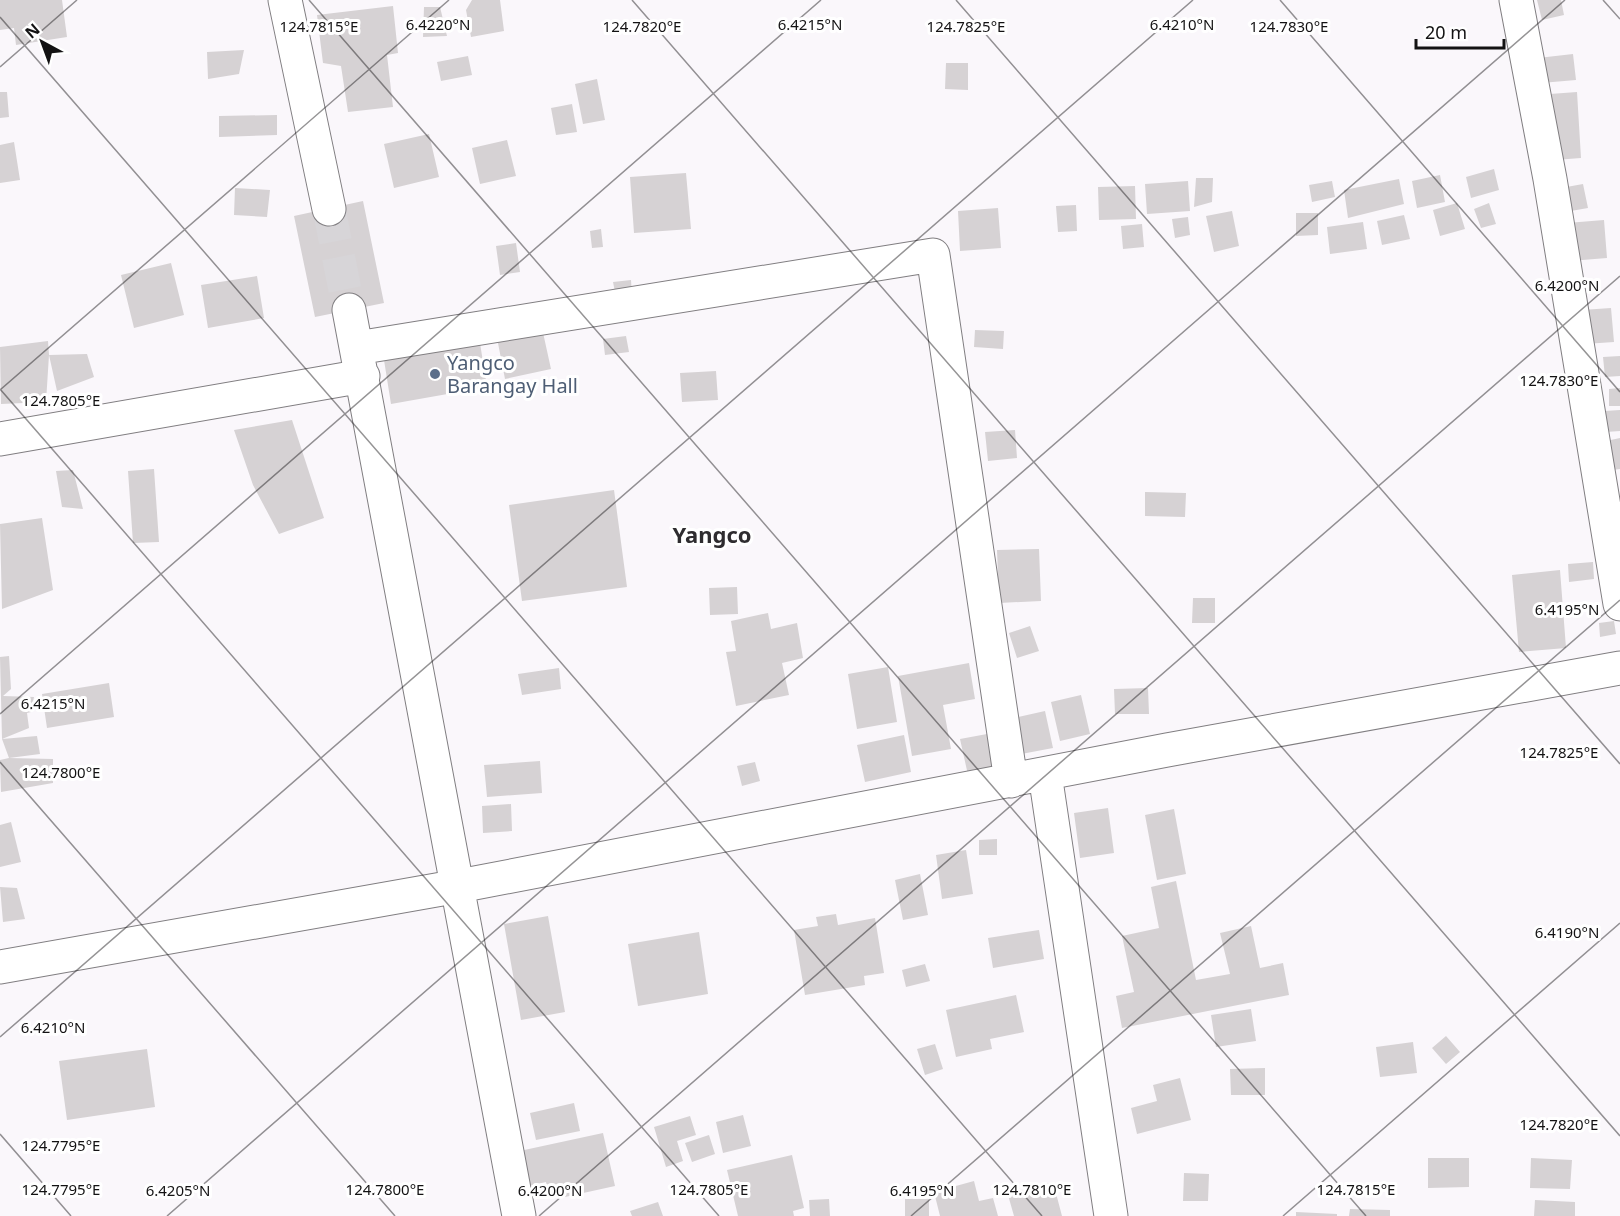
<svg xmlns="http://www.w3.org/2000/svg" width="1620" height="1216" font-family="'Noto Sans',sans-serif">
<rect width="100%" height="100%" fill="#faf7fb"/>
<path fill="#d6d2d4" d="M 0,0 L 62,0 L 67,37 L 16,45 L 14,28 L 0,30 Z
M 472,0 L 500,0 L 504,31 L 471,37 L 466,10 Z
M 1537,0 L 1561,0 L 1564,15 L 1542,20 Z
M 393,6 L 398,53 L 387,55 L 393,107 L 348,112 L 341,66 L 323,63 L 317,15 Z
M 424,7 L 440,7 L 447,36 L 423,37 Z
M 244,50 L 239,74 L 208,79 L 207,52 Z
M 1573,54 L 1576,80 L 1541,83 L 1538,58 Z
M 468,56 L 472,75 L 441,81 L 437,62 Z
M 946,63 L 968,63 L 968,90 L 945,89 Z
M 597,79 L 605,120 L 583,124 L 575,84 Z
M 0,92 L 7,92 L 9,117 L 0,118 Z
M 1577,92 L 1581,158 L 1555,160 L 1550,94 Z
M 572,104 L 577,132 L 556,135 L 551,108 Z
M 277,115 L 277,135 L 219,137 L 219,116 Z
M 429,134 L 439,177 L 394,188 L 384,144 Z
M 507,140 L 516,176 L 480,184 L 472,148 Z
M 14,142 L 20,180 L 0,183 L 0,145 Z
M 1494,169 L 1499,190 L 1471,198 L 1466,177 Z
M 686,173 L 691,229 L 634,233 L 630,177 Z
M 1440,175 L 1445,202 L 1417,208 L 1412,181 Z
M 1196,178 L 1213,178 L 1212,202 L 1194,207 Z
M 1399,179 L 1404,204 L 1348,218 L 1344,190 Z
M 1188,181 L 1190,211 L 1147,214 L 1145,184 Z
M 1332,181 L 1335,197 L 1312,202 L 1309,185 Z
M 1583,184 L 1588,208 L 1565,212 L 1561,188 Z
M 1135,186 L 1136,219 L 1099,220 L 1098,187 Z
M 235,188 L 270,190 L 267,217 L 234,215 Z
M 363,201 L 384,303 L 315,317 L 294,216 Z
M 1457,203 L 1465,229 L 1440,236 L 1433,210 Z
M 1489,203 L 1496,224 L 1481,228 L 1474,209 Z
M 1076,205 L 1077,231 L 1058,232 L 1056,206 Z
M 998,208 L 1001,248 L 960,251 L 958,211 Z
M 1232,211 L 1239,246 L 1214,252 L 1206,216 Z
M 1296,213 L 1318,213 L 1318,235 L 1296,236 Z
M 1404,215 L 1410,239 L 1382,245 L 1377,221 Z
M 1188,217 L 1190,235 L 1175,238 L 1172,219 Z
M 1604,220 L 1607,258 L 1570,261 L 1567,223 Z
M 1363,222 L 1367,249 L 1330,254 L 1327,227 Z
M 1142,224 L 1144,247 L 1123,249 L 1121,226 Z
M 601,229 L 603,247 L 592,248 L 590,231 Z
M 516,243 L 520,272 L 500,275 L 496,246 Z
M 171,263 L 184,315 L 134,328 L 121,275 Z
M 257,276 L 264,318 L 208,328 L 201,285 Z
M 631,280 L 632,295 L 616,297 L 613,282 Z
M 1611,308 L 1614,342 L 1585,344 L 1582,310 Z
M 542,328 L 551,369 L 505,379 L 497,338 Z
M 975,330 L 1004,331 L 1003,349 L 974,347 Z
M 626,336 L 629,352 L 605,355 L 603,339 Z
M 48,341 L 49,355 L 46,402 L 1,404 L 0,347 Z
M 480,343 L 487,387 L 391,404 L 384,360 Z
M 87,354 L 94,377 L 57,391 L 49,355 Z
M 1620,356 L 1620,376 L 1605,377 L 1603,357 Z
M 716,371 L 718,400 L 682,402 L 680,373 Z
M 1620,388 L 1620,406 L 1609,406 L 1609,389 Z
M 1620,410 L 1620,431 L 1606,432 L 1605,411 Z
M 292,420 L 324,518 L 279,534 L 253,485 L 234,430 Z
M 1015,430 L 1017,458 L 988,461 L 985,432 Z
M 1620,438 L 1620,469 L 1612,470 L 1606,441 Z
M 154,469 L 159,542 L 133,543 L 128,471 Z
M 73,470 L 83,509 L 62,507 L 56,471 Z
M 614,490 L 627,587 L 522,601 L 509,505 Z
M 1145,492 L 1186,493 L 1185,517 L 1145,516 Z
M 42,518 L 53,590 L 2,609 L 0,524 Z
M 1039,549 L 1041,601 L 999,603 L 997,550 Z
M 1593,562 L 1594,579 L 1569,582 L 1568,564 Z
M 1560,570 L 1566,648 L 1519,652 L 1512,575 Z
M 737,587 L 738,614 L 710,615 L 709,588 Z
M 1193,598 L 1215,598 L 1215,623 L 1192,623 Z
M 768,613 L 771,629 L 797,623 L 803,658 L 782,663 L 789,695 L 736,706 L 726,652 L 736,651 L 731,621 Z
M 1614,621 L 1616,634 L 1600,637 L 1599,623 Z
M 1030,626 L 1039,651 L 1017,658 L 1009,633 Z
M 9,656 L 11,689 L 3,696 L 34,697 L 31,712 L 27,713 L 29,728 L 2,739 L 0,657 Z
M 969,663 L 975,699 L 943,705 L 951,749 L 912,756 L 898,676 Z
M 888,667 L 897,722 L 857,729 L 848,674 Z
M 559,668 L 561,689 L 522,695 L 518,674 Z
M 109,683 L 114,717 L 47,728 L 42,694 Z
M 1148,688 L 1149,714 L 1115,714 L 1114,689 Z
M 1081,695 L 1090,734 L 1060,741 L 1051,702 Z
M 1045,711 L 1053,748 L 1016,755 L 1009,719 Z
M 987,734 L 995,769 L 968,775 L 960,739 Z
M 904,735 L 911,772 L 865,782 L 857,745 Z
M 37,736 L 40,754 L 9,758 L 53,759 L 53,783 L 1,792 L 0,760 L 9,758 L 2,739 Z
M 540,761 L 542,793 L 487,797 L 484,765 Z
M 755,762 L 760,781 L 742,786 L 737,766 Z
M 511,804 L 512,831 L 483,833 L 482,806 Z
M 1108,808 L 1114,853 L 1080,858 L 1074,813 Z
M 1174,809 L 1186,874 L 1157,880 L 1145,815 Z
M 11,822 L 21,862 L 0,867 L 0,825 Z
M 997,839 L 997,855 L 979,855 L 979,840 Z
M 966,850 L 973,894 L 942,899 L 936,855 Z
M 920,874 L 928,915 L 903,920 L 895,880 Z
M 1176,881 L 1196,980 L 1230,974 L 1220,933 L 1251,926 L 1260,968 L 1283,963 L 1289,995 L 1122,1028 L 1116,996 L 1134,992 L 1122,936 L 1159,928 L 1151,887 Z
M 0,887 L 17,888 L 25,919 L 3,922 Z
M 836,914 L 838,925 L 875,918 L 884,973 L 864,976 L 865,985 L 805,995 L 794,930 L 818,926 L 816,917 Z
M 548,916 L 565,1012 L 521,1020 L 504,924 Z
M 1039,930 L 1044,959 L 993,968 L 988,938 Z
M 699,932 L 708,994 L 638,1006 L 628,944 Z
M 925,964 L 930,981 L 906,987 L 902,970 Z
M 1016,995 L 1024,1032 L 990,1039 L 992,1049 L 956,1057 L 946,1010 Z
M 1251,1009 L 1256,1041 L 1216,1047 L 1211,1015 Z
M 1446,1036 L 1460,1052 L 1446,1064 L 1432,1048 Z
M 1413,1042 L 1417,1073 L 1380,1077 L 1376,1047 Z
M 935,1044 L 943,1069 L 925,1075 L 917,1049 Z
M 147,1049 L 155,1107 L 67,1120 L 59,1061 Z
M 1265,1068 L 1265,1095 L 1231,1095 L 1230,1069 Z
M 1180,1078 L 1191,1120 L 1137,1134 L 1131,1108 L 1157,1101 L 1153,1085 Z
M 574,1103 L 580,1131 L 536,1140 L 530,1113 Z
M 743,1115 L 751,1146 L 723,1153 L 716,1122 Z
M 690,1116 L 696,1135 L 677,1141 L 683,1161 L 666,1167 L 654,1127 Z
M 603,1133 L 615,1186 L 565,1197 L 564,1192 L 548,1195 L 546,1182 L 523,1187 L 515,1152 Z
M 709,1135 L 715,1154 L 692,1162 L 685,1143 Z
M 792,1155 L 804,1208 L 793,1211 L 794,1216 L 738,1216 L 727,1170 Z
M 1428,1158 L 1469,1158 L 1469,1187 L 1428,1188 Z
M 1531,1158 L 1572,1160 L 1570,1189 L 1530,1188 Z
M 1184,1173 L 1209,1174 L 1208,1201 L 1183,1201 Z
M 974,1181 L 979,1201 L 993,1198 L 998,1216 L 940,1216 L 934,1192 Z
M 1053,1182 L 1062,1216 L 1014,1216 L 1008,1195 Z
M 829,1199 L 830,1216 L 810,1216 L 809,1200 Z
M 905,1199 L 929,1199 L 929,1216 L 905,1216 Z
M 1535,1200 L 1575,1202 L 1575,1216 L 1534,1216 Z
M 658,1202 L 663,1216 L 632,1216 L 630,1211 Z
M 1350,1209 L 1390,1210 L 1390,1216 L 1349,1216 Z
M 1296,1212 L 1337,1214 L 1337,1216 L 1296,1216 Z"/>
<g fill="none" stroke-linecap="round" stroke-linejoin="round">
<path stroke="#d7d5d8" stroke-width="33" stroke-dasharray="33 16" stroke-linecap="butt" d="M 329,209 L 349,310"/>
<defs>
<path id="minor" d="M 285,0 L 329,209
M 1516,0 L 1550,179 L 1620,604
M 349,310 L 519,1216
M 357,348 L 933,255 L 1011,781
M 0,439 L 363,376
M 1045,774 L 1111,1216
M 0,967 L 459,886 L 1167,750 L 1620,668"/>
</defs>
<use href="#minor" stroke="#807e81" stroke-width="35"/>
<use href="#minor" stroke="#fff" stroke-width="33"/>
</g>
<path fill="none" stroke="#131213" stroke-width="1.5" stroke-opacity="0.45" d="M 309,0 L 1366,1216M 632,0 L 1620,1136M 956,0 L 1620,764M 1280,0 L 1620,392M 1603,0 L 1620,19M 0,17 L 1042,1216M 0,67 L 77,0M 0,389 L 719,1216M 0,390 L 449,0M 0,714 L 821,0M 0,762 L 395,1216M 0,1037 L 1193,0M 0,1134 L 71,1216M 167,1216 L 1565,0M 539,1216 L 1620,276M 911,1216 L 1620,600M 1283,1216 L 1620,923"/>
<circle fill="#5c6f8a" stroke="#fff" stroke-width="2" cx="435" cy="374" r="6"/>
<g text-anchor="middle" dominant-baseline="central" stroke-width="6" stroke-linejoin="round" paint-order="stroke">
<g font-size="20" fill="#4e5e75" stroke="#fff" text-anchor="start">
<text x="447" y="362">Yangco<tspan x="447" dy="23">Barangay Hall</tspan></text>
</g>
<g font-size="22" font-weight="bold" fill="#2e2c2f" stroke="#fff">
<text x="712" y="534">Yangco</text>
</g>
</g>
<g font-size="15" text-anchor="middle" fill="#131213" stroke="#fff" stroke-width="6" stroke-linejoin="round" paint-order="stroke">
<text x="438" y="30">6.4220°N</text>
<text x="810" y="30">6.4215°N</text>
<text x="1182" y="30">6.4210°N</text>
<text x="966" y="32">124.7825°E</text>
<text x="1289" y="32">124.7830°E</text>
<text x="319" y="32">124.7815°E</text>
<text x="642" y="32">124.7820°E</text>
<text x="1567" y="291">6.4200°N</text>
<text x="1559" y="386">124.7830°E</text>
<text x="61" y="406">124.7805°E</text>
<text x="1567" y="615">6.4195°N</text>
<text x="53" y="709">6.4215°N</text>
<text x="1559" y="758">124.7825°E</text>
<text x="61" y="778">124.7800°E</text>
<text x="1567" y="938">6.4190°N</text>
<text x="53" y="1033">6.4210°N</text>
<text x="1559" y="1130">124.7820°E</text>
<text x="61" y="1151">124.7795°E</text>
<text x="61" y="1195">124.7795°E</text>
<text x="385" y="1195">124.7800°E</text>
<text x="709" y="1195">124.7805°E</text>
<text x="1032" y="1195">124.7810°E</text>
<text x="1356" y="1195">124.7815°E</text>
<text x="178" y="1196">6.4205°N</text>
<text x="550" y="1196">6.4200°N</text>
<text x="922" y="1196">6.4195°N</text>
</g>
<g transform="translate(42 42) rotate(319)" stroke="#ffffff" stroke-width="4.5" paint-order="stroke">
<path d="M0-4.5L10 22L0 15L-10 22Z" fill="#131213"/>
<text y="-9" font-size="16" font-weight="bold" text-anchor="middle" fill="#131213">N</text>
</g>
<path d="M1416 39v9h88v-9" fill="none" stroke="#131213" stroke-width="3"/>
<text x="1425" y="39" font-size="18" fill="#131213" stroke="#ffffff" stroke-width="4.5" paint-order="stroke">20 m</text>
</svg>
